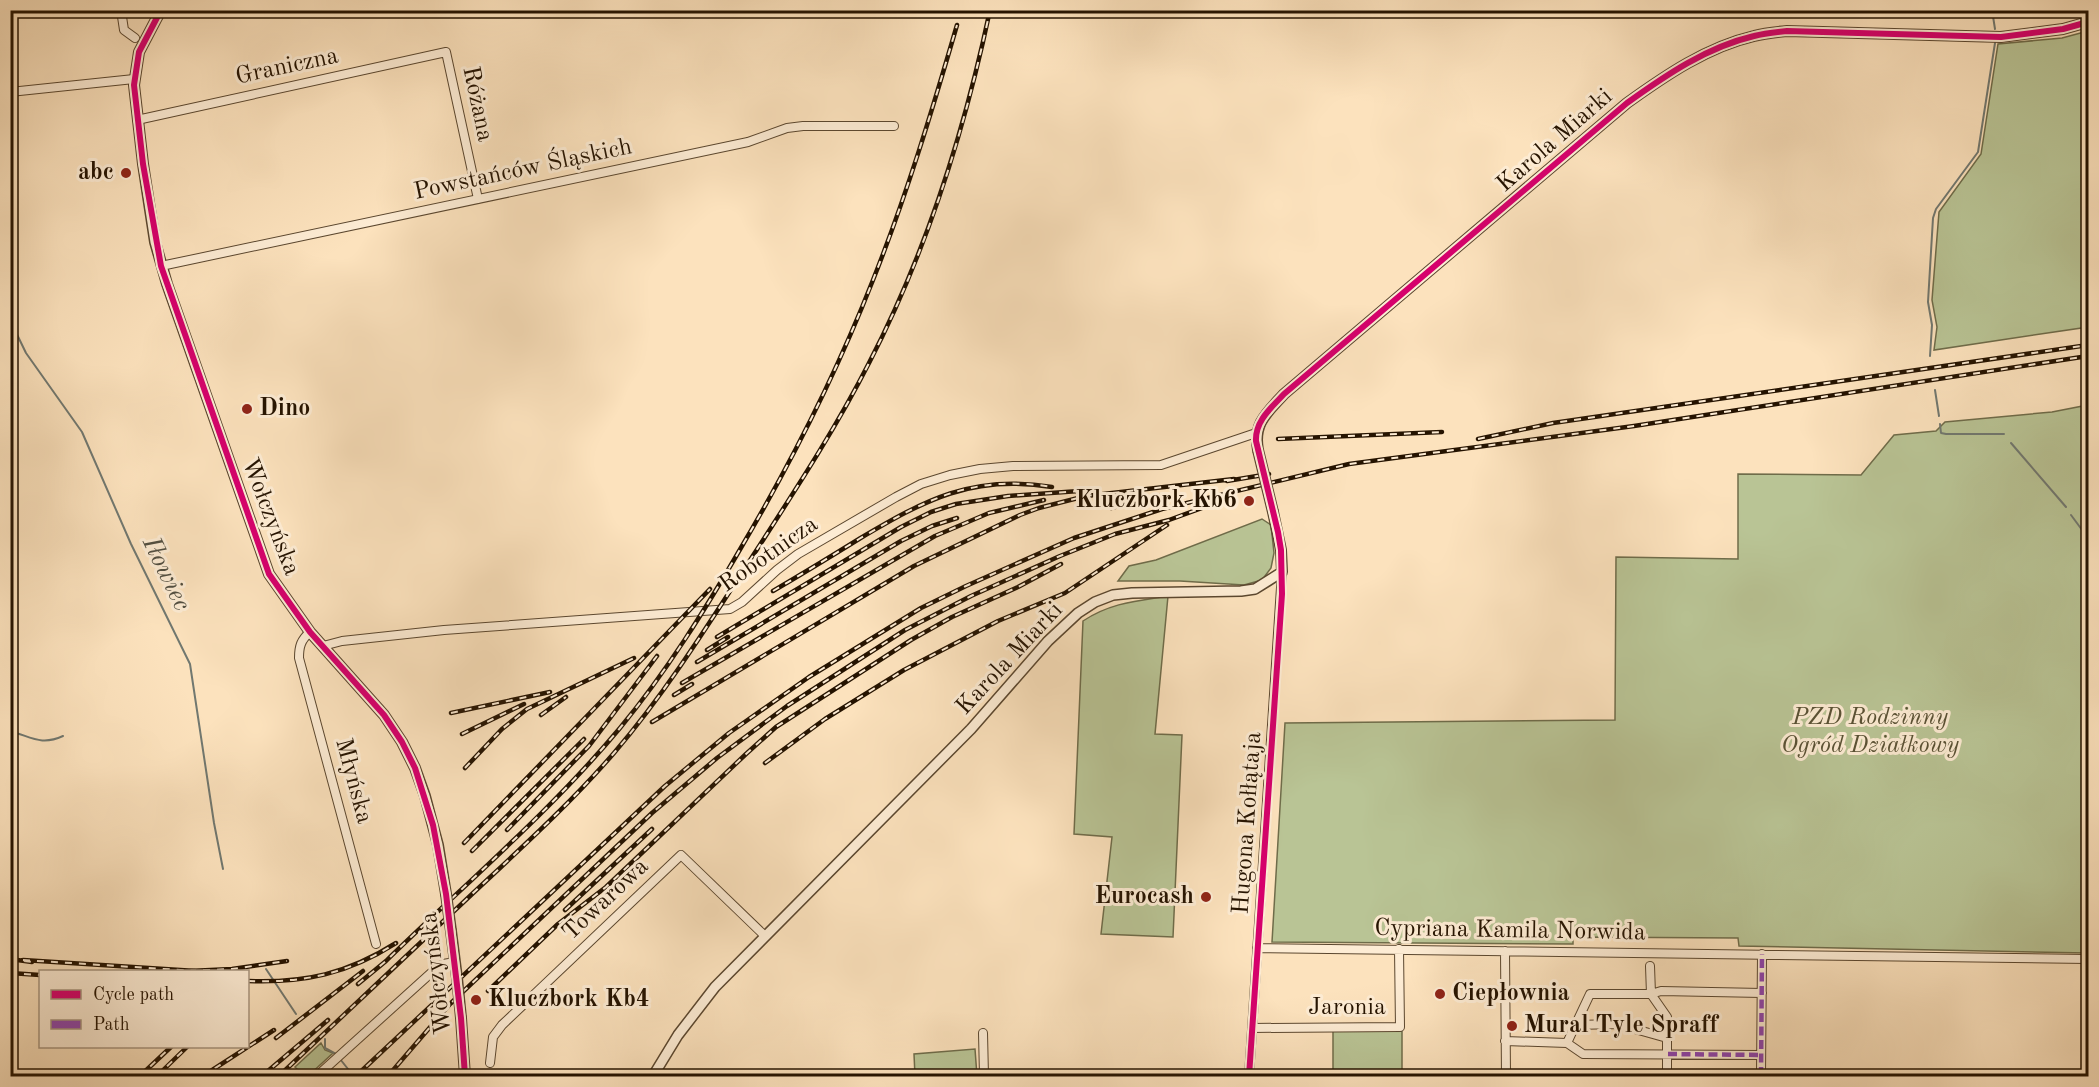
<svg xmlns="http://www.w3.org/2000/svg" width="2099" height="1087" font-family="'Old Standard TT',serif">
<rect width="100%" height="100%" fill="#fce2bd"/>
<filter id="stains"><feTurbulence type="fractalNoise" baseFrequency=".00333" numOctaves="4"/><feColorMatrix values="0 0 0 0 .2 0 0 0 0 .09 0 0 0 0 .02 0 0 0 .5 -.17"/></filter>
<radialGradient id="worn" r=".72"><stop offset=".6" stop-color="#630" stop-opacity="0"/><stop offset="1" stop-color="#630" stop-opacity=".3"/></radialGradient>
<path fill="#b9c495" stroke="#6f6c4a" stroke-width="1.5" d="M 2088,31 L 2088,327 L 1934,350 L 1937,327 L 1932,300 L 1939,212 L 1981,154 L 1998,44 L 2062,38 Z
M 2088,405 L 2088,953 L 1739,946 L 1738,938 L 1573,937 L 1573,944 L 1272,942 L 1285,723 L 1615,720 L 1616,557 L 1738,559 L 1738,474 L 1861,475 L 1894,435 L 1936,431 L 1945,422 L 2052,412 Z
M 1262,519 L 1271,525 L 1274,553 L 1271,568 L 1262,580 L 1244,585 L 1180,581 L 1118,581 L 1129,566 L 1156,560 Z
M 1168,596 L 1155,734 L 1182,735 L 1173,937 L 1101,934 L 1112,837 L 1074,834 L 1083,621 C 1110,603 1136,601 1168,596 Z
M 1333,1031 L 1402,1031 L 1402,1076 L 1333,1076 Z
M 321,1043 L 325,1050 L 333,1053 L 308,1076 L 290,1076 L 297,1069 L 295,1067 Z
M 975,1049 L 977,1076 L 915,1076 L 914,1054 Z"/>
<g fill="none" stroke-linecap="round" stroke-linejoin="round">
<path stroke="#717870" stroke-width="2" d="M 1992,10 L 1995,29
M 10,320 L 26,353 L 82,432 L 131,544 L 190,664 L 214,823 L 223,869
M 1930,356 L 1932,325 L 1928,302 L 1933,218 L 1936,209 L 1978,152 L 1995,43
M 1935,390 L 1939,416
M 1940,424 L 1941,433 L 1946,434 L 2004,434
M 2011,443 L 2066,507
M 2071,515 L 2088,538
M 10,731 C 32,737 41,746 63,736
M 266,969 L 296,1014
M 325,1039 L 325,1048 L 336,1054
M 340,1059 L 348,1069 L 350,1076"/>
<defs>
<path id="minor" d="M 121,10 L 124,30 L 135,38
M 10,92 L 134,79
M 137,120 L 446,52 L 478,199
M 161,266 L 748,142 L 787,128 L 803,126 L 894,126
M 310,632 C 301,640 299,646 299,658 L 376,944
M 323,646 L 342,641 L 444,630 L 730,609 L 742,602 L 777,570 L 798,554 L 896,497 L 921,484 L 950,475 L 980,469 L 1013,466 L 1161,465 L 1256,433
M 1257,948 L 2088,959
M 1505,951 L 1506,1076
M 1576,1025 L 1617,1024 L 1667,1038
M 1252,1028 L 1400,1027 L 1399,949
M 983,1033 L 984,1076
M 1505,1041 L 1567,1043 L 1590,994 L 1651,994 L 1650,966
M 1567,1043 L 1583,1054 L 1761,1055
M 490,1063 L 493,1037 L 502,1025 L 681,855 L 765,936
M 317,1076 L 431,973 L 443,964 L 455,962
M 1249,1076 L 1282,572
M 1667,1076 L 1667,1017 L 1651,994 L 1661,991 L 1762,993
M 1761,1076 L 1762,954"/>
<path id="tertiary" d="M 161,10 L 139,52 L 134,85 L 143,164 L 155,242 L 167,284 L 269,574 L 310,632 L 384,715 L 402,742 L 415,768 L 425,796 L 438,845 L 446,894
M 1258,450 C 1253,423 1267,413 1284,394 L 1627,103 C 1666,75 1707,47 1754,36 C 1765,33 1776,32 1787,31 L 2001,37 L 2063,29 L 2088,22
M 451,931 L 457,978
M 461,1018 L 465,1076
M 653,1076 L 678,1035 L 715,987 L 971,729 L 1048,641 L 1078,613 L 1095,602 L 1113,595 L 1132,593 L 1241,591 L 1255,589 L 1282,572 L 1281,550 L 1273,512"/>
</defs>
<use href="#minor" stroke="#5b472f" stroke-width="10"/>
<use href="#tertiary" stroke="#5b472f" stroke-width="12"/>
<use href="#minor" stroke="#fdecd4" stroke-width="8"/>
<use href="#tertiary" stroke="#fdecd4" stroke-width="9"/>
<defs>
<path id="rail" d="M 1278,439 L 1442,432
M 1478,439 L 1553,423 L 2088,345
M 1227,481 L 1269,474
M 1111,508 L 1163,495
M 773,591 C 802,574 830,557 859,539 C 925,500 972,474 1052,487
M 717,637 L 901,527 L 931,512 L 956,504 L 1008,496 L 1079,491
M 707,650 L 728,637
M 697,662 L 901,541 L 932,526 L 957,518
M 682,683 L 935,536 L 989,513 L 1044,500
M 674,695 L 692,684
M 451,713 L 550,692
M 541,715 L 566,697
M 652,722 L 914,566 L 1020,515 L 1039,508 L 1086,496 L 1234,479
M 462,734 L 524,704
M 765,763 L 825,719 L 904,670 L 998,621 L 1065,593 L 1167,525
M 465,768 L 502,729 L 527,709 L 634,658
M 507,830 L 589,746 L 657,656
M 464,843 L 710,589
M 472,851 L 584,739
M 565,910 L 652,829
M 10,959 L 32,962
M 23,960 L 196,971
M 189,971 L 232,969 L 287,961
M 10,973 L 40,975
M 248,981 C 305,983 347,974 396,943
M 358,984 L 386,961 C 465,884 550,812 620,728 C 667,671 705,610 742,546 C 792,461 837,372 873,280 C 906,197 932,111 957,25
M 488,991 L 558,924 L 606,887 L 746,754 L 776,727 L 911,640 L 952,617 L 1018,587 L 1061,564
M 276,1038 L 363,971
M 140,1076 L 172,1046
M 157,1076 L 188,1046
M 203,1076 L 274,1030
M 262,1076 L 328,1020
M 279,1076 C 343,1016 406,956 470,896 C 519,850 570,804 614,753 C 667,691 710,622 754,554 C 794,492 835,430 869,363 C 927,251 964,133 990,10
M 356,1076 L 665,786 L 729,733 L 809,677 L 921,608 L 966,586 L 1074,538 L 1162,509 L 1349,464 L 1634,426 L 2088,356
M 388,1076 L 450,1004 L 652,813 L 717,758 L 787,706 L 905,630 L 971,596 L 1060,556 L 1115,534 L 1169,520 L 1221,501"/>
</defs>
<use href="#rail" stroke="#251300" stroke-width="4.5"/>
<use href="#rail" stroke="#fdecd4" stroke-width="2" stroke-dasharray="7" stroke-linecap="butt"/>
<defs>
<path id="tertiary-bridge" d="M 1258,450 L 1273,512
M 446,894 L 451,931
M 457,978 L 461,1018"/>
</defs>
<use href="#tertiary-bridge" stroke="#5b472f" stroke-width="12" stroke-linecap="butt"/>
<use href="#tertiary-bridge" stroke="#fdecd4" stroke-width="9"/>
<path stroke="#8e44ad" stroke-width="4.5" stroke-dasharray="9 4.5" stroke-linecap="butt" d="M 1668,1054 L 1761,1055
M 1761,1076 L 1762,954"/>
<defs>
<path id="cycleway" d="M 161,10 L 139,52 L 134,85 L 143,164 L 161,266 L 269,574 L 310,632 L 384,715 L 402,742 L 415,768 L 433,825 L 446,894 L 461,1018 L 465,1076
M 1249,1076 L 1282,594 L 1281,550 L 1278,532 L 1256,441 C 1255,421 1271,408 1284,394 L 1627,103 C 1666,75 1707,47 1754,36 C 1765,33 1776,32 1787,31 L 2001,37 L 2063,29 L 2088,22"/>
</defs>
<use href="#cycleway" stroke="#fdecd4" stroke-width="10"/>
<use href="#cycleway" stroke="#d6006c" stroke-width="6"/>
</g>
<g fill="#8f2418" stroke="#fdecd4" stroke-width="2">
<circle cx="126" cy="173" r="6"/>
<circle cx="247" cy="409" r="6"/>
<circle cx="1249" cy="501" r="6"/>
<circle cx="1206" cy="897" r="6"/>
<circle cx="1440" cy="994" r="6"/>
<circle cx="476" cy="1000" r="6"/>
<circle cx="1512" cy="1026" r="6"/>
</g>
<g text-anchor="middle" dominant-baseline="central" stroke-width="6" stroke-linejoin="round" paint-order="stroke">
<g font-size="24" fill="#251300" stroke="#fdecd4">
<text transform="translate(287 67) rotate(-12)">Graniczna</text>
<text transform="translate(477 104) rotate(78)">Różana</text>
<text transform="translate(1555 141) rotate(-41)">Karola Miarki</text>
<text transform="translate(523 170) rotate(-12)">Powstańców Śląskich</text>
<text transform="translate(270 517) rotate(69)">Wołczyńska</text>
<text transform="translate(769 555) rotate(-35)">Robotnicza</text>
<text transform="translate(1010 659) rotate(-47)">Karola Miarki</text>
<text transform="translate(353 781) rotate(75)">Młyńska</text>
<text transform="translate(1248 823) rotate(-86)">Hugona Kołłątaja</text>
<text transform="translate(606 900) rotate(-43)">Towarowa</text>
<text transform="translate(1510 931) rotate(1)">Cypriana Kamila Norwida</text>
<text transform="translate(437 973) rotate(-97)">Wołczyńska</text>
<text x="1347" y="1008">Jaronia</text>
</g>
<g font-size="24" font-weight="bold" fill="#251300" stroke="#fdecd4" text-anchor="start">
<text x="114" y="173" text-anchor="end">abc</text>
<text x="259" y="409">Dino</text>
<text x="1237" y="501" text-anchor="end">Kluczbork Kb6</text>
<text x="1194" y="897" text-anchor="end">Eurocash</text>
<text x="1452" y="994">Ciepłownia</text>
<text x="488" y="1000">Kluczbork Kb4</text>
<text x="1524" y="1026">Mural Tyle Spraff</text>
</g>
<g font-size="24" font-style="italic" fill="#595134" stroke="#fdecd4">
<text x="1870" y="718">PZD Rodzinny<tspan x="1870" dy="28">Ogród Działkowy</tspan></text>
</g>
<g font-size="26" font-style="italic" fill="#514e41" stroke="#fdecd4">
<text transform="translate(166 574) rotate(64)">Iłowiec</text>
</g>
</g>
<rect width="2099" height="1087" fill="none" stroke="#fce2bd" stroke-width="36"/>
<rect x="12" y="12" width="2075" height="1063" fill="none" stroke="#251300" stroke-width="3"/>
<rect x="18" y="18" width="2063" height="1051" fill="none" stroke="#251300" stroke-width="1.5"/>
<rect x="39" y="970" width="210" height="78" fill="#fdecd4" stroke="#a7957f" stroke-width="1.5"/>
<rect x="51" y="990" width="30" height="9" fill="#d6006c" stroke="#a7957f" stroke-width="1.5"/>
<text x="93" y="1000" font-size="18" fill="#251300">Cycle path</text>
<rect x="51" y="1020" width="30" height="9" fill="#8e44ad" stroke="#a7957f" stroke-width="1.5"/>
<text x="93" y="1030" font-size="18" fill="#251300">Path</text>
<rect width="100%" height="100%" filter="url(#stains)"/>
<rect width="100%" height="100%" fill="url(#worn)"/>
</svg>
